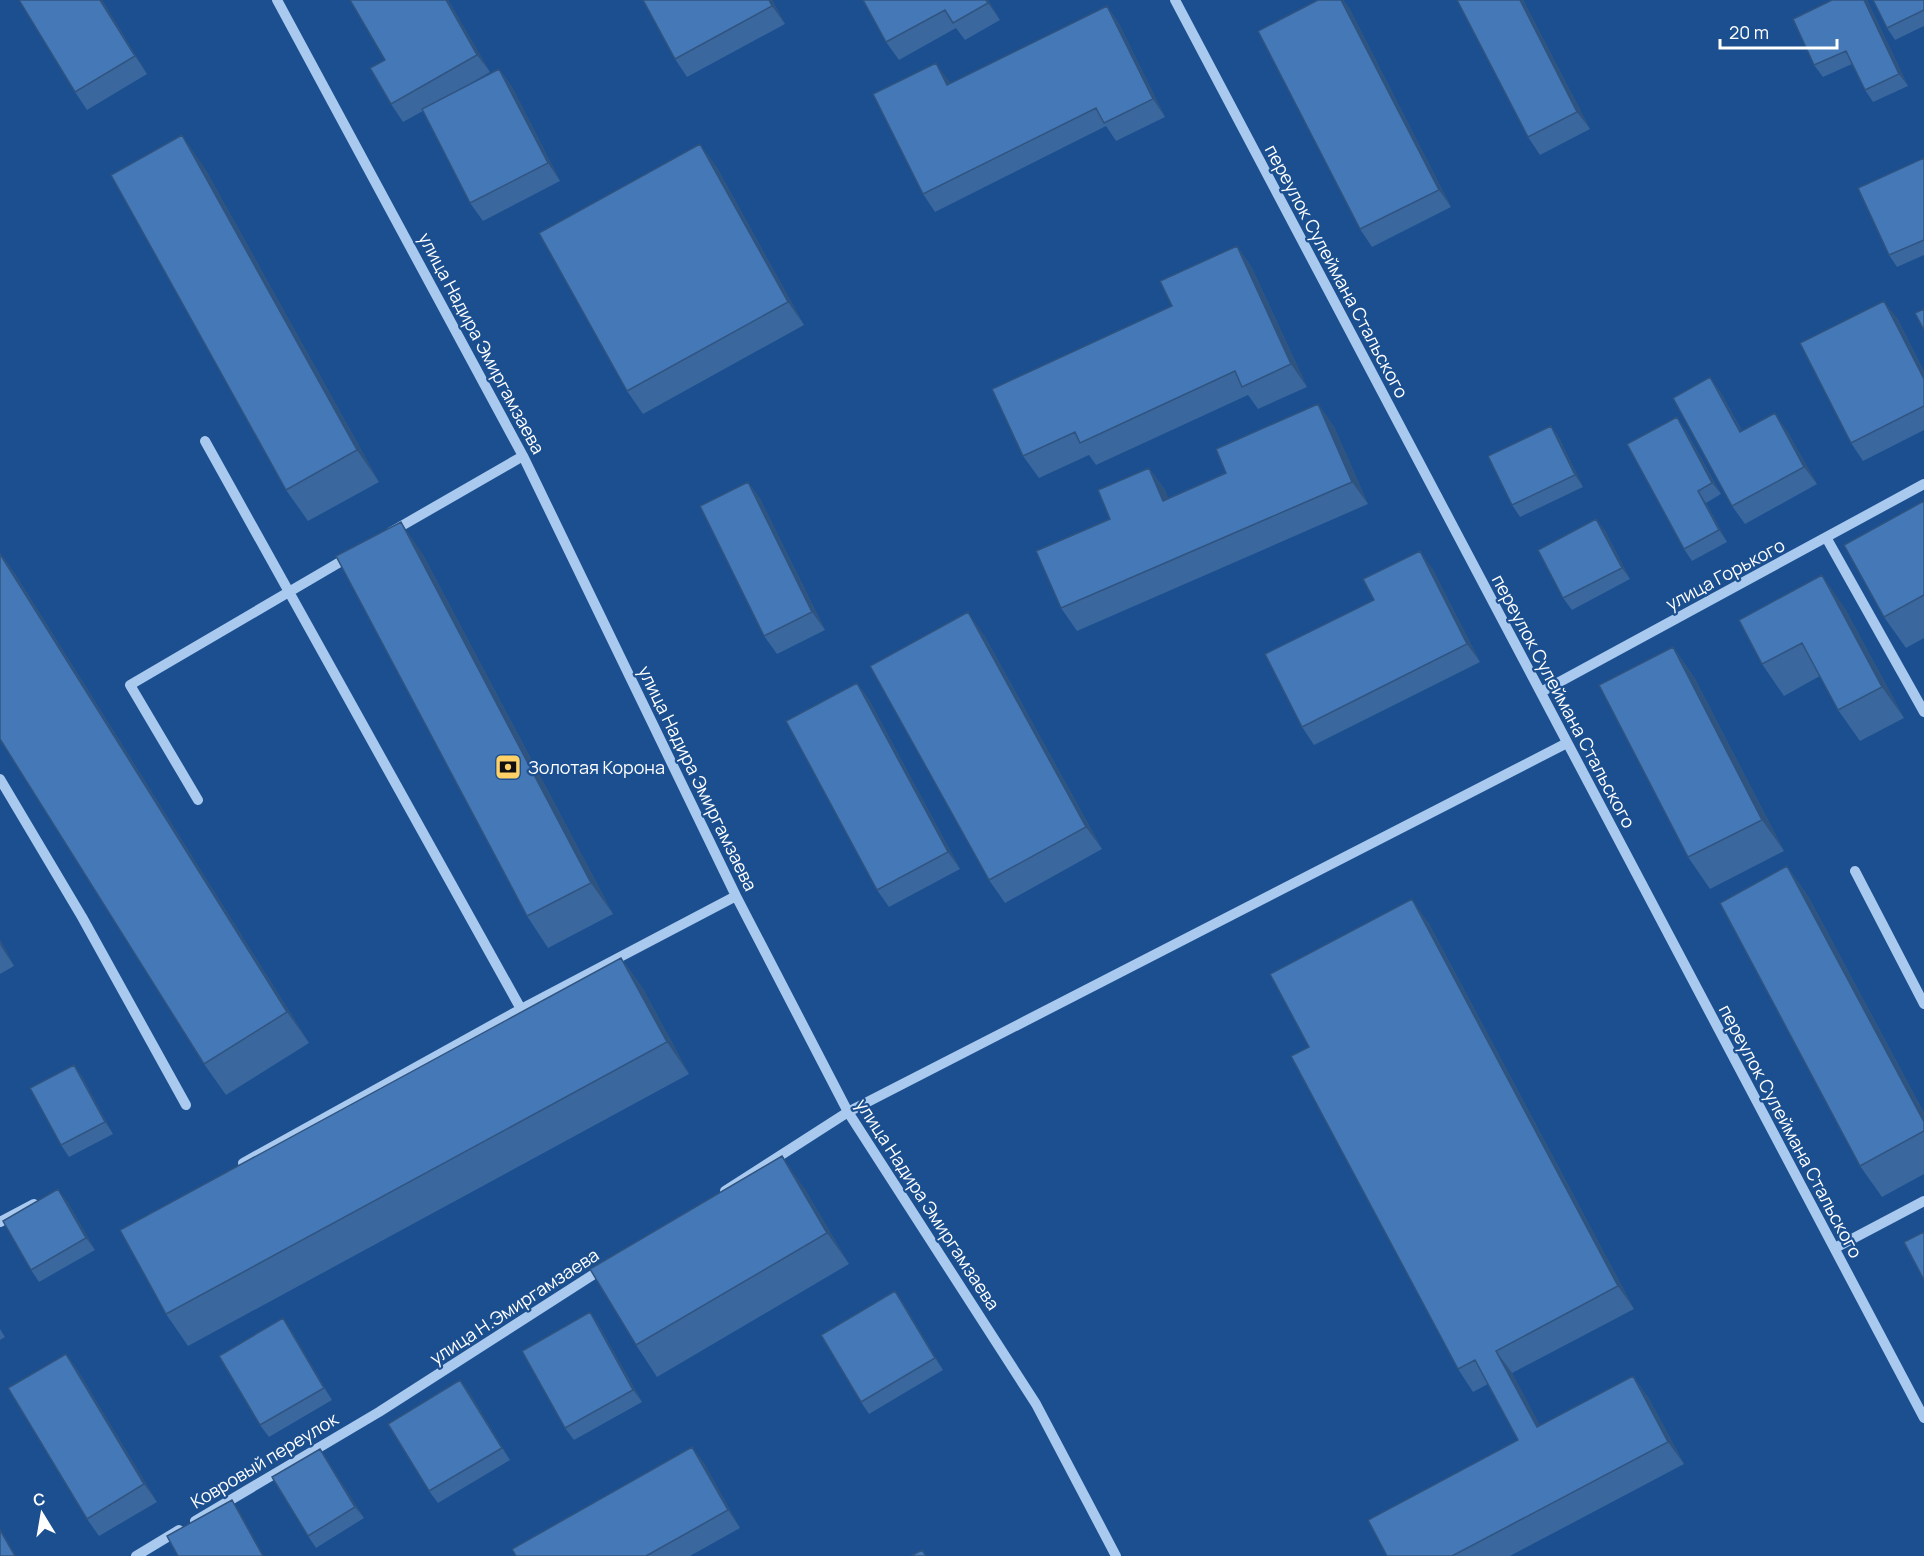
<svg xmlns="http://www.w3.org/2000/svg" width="1924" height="1556" font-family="Manrope,sans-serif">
<rect width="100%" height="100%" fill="#1b4f8f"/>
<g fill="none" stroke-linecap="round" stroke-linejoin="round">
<path stroke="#a9c9ee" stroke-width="10" d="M 277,0 L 523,456 L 736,896 L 848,1112 L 1036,1404 L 1116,1556
M 1175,0 L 1924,1418
M 205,441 L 521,1009
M 391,532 L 523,456
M 1827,539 L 1924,712
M 1541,692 L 1924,484
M 0,779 L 82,917 L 186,1105
M 198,800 L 130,685 L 352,555
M 1855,871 L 1924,1004
M 243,1163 L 521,1009 L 736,896
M 725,1191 L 848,1112 L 1567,743
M 0,1222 L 34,1204
M 1835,1248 L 1924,1201
M 195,1521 L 379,1412 L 605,1267
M 136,1556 L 179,1530"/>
</g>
<path fill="#3a679d" d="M 102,0 L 147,74 L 87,110 L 75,92 Z
M 350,0 L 448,0 L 490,72 L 454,93 L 499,69 L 512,87 L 560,181 L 483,221 L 470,203 L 423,111 L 403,122 L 391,104 L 385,60 Z
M 772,0 L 785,24 L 687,77 L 675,59 Z
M 863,0 L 988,0 L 1000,20 L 965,40 L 956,28 L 899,60 L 886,42 Z
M 1318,0 L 1343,0 L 1349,8 L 1451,207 L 1372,247 L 1360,229 Z
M 1523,0 L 1590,129 L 1540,155 L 1528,137 Z
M 1867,0 L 1908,86 L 1873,102 L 1865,90 L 1852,64 L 1823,77 L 1814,65 Z
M 1924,0 L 1924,26 L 1895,40 L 1887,28 Z
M 1107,6 L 1119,24 L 1165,117 L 1116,141 L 1106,126 L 935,212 L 923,194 L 948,80 L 950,84 Z
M 1924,158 L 1924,255 L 1897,267 L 1889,255 Z
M 716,166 L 804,325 L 643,414 L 627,391 Z
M 204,167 L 379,482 L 308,521 L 286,490 Z
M 1237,246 L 1252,268 L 1307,387 L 1258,409 L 1248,395 L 1096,465 L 1089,455 L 1039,478 L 1023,456 L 1172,306 Z
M 1897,318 L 1924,372 L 1924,430 L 1863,461 L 1851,443 Z
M 1710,377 L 1722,395 L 1742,431 L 1787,431 L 1817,484 L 1745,524 L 1732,506 Z
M 1318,404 L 1334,427 L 1368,504 L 1077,631 L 1061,608 L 1110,519 L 1149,468 L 1165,490 L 1168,498 L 1226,473 Z
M 1551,426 L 1559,438 L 1583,487 L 1520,517 L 1512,505 Z
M 1685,429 L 1721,494 L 1706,503 L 1727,542 L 1692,561 L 1684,549 Z
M 748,482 L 760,499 L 825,630 L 777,654 L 764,636 Z
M 1924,501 L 1924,638 L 1906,648 L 1884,617 Z
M 1596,519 L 1605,531 L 1630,579 L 1572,610 L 1563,598 Z
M 0,553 L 15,574 L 309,1043 L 226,1095 L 204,1064 L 0,739 Z
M 422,553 L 613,914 L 548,948 L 527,916 Z
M 1432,568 L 1480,662 L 1314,745 L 1302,727 L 1374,600 Z
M 1844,607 L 1904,718 L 1860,741 L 1838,710 L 1820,676 L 1784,696 L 1762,664 Z
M 984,635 L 1102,849 L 1005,903 L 989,880 Z
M 1673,647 L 1695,679 L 1784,851 L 1710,889 L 1688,857 Z
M 857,683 L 869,700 L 960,869 L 889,907 L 877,890 Z
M 1787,866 L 1809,898 L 1924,1113 L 1924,1174 L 1882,1197 L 1860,1166 Z
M 1428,922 L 1634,1309 L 1512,1373 L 1540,1426 L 1633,1376 L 1649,1399 L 1684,1464 L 1510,1556 L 1387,1556 L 1518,1440 L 1488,1384 L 1473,1392 L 1458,1369 Z
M 0,940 L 14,966 L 0,974 Z
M 621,958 L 643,989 L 689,1074 L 188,1346 L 166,1314 Z
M 74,1065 L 82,1077 L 113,1134 L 69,1157 L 61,1145 Z
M 804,1188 L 849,1264 L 657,1377 L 636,1345 Z
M 67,1201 L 95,1250 L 39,1282 L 31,1270 Z
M 895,1291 L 903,1303 L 943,1370 L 869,1414 L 861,1402 Z
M 590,1312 L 598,1324 L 642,1402 L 574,1440 L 565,1428 Z
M 0,1329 L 5,1337 L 0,1340 Z
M 291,1330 L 332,1400 L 269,1437 L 260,1425 Z
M 66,1354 L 78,1371 L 157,1502 L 99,1536 L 87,1519 Z
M 469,1392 L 510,1460 L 438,1503 L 429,1491 Z
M 692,1447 L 705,1465 L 740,1528 L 690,1556 L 516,1556 Z
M 320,1449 L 364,1518 L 316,1548 L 308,1536 Z"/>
<path fill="#305480" d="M 100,0 L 102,0 L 147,74 L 135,56 Z
M 446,0 L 448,0 L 490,72 L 477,55 Z
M 769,0 L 772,0 L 785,24 L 772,6 Z
M 986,0 L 988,0 L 1000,20 L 988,3 Z
M 1341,0 L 1343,0 L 1349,8 L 1451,207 L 1439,190 Z
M 1520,0 L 1523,0 L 1590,129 L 1577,112 Z
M 1864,0 L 1867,0 L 1908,86 L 1899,74 Z
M 1107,6 L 1119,24 L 1165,117 L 1153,99 Z
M 936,63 L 948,80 L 960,103 L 947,85 Z
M 499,69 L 512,87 L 560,181 L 548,163 Z
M 182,135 L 204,167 L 379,482 L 357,450 Z
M 700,144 L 716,166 L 804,325 L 788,302 Z
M 1237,246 L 1252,268 L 1307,387 L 1291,364 Z
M 1884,301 L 1897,318 L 1924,372 L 1924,379 Z
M 1710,377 L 1722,395 L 1752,450 L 1740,432 Z
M 1318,404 L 1334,427 L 1368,504 L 1352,482 Z
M 1775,413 L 1787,431 L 1817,484 L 1804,467 Z
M 1677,417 L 1685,429 L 1721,494 L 1712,483 Z
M 1551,426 L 1559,438 L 1583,487 L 1575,475 Z
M 1149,468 L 1165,490 L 1179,523 L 1163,501 Z
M 748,482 L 760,499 L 825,630 L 812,612 Z
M 1698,491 L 1706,503 L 1727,542 L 1719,530 Z
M 1596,519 L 1605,531 L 1630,579 L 1622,568 Z
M 401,522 L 422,553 L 613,914 L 591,883 Z
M 1420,551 L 1432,568 L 1480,662 L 1467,644 Z
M 0,553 L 15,574 L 309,1043 L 287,1012 Z
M 1822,575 L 1844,607 L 1904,718 L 1882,687 Z
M 968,612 L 984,635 L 1102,849 L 1086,827 Z
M 1673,647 L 1695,679 L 1784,851 L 1762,820 Z
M 857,683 L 869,700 L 960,869 L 948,852 Z
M 1787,866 L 1809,898 L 1924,1113 L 1924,1122 Z
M 1412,899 L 1428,922 L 1634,1309 L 1618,1286 Z
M 0,940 L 14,966 L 2,948 L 0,944 Z
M 621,958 L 643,989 L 689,1074 L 667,1042 Z
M 74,1065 L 82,1077 L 113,1134 L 105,1122 Z
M 782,1156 L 804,1188 L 849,1264 L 827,1233 Z
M 58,1189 L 67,1201 L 95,1250 L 86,1238 Z
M 895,1291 L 903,1303 L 943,1370 L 935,1358 Z
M 590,1312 L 598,1324 L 642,1402 L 633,1390 Z
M 283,1318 L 291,1330 L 332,1400 L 324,1388 Z
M 1496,1351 L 1512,1373 L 1553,1450 L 1537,1427 Z
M 66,1354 L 78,1371 L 157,1502 L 144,1484 Z
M 1633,1376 L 1649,1399 L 1684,1464 L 1668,1442 Z
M 460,1380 L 469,1392 L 510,1460 L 502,1448 Z
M 692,1447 L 705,1465 L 740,1528 L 728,1510 Z
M 320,1449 L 328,1461 L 364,1518 L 355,1507 Z
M 232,1500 L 240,1512 L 264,1556 L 263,1556 Z
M 0,1528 L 16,1556 L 15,1556 L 0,1530 Z"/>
<path fill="#4478b7" stroke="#305480" stroke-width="1.5" d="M 19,0 L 100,0 L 135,56 L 75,92 Z
M 350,0 L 446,0 L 477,55 L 391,104 L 370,68 L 385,60 Z
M 643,0 L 769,0 L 772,6 L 675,59 Z
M 863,0 L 986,0 L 988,3 L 953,23 L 945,10 L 886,42 Z
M 1318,0 L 1341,0 L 1439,190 L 1360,229 L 1258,31 Z
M 1457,0 L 1520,0 L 1577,112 L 1528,137 Z
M 1832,0 L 1864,0 L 1899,74 L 1865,90 L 1846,51 L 1814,65 L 1793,19 Z
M 1873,0 L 1924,0 L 1924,10 L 1887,28 Z
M 1107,6 L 1153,99 L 1104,123 L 1096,108 L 923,194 L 873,94 L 936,63 L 947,85 Z
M 499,69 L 548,163 L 470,203 L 422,109 Z
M 182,135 L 357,450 L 286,490 L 111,175 Z
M 700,144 L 788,302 L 627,391 L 539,233 Z
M 1924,158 L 1924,240 L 1889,255 L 1858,188 Z
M 1237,246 L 1291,364 L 1242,387 L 1235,371 L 1080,443 L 1075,432 L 1023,456 L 992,389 L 1172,306 L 1160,281 Z
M 1884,301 L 1924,379 L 1924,406 L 1851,443 L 1800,343 Z
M 1924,309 L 1924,330 L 1915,313 Z
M 1710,377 L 1740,432 L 1775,413 L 1804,467 L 1732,506 L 1673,398 Z
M 1318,404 L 1352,482 L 1061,608 L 1036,551 L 1110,519 L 1098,490 L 1149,468 L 1163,501 L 1226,473 L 1216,449 Z
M 1677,417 L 1712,483 L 1698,491 L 1719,530 L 1684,549 L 1627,444 Z
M 1551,426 L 1575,475 L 1512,505 L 1488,456 Z
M 748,482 L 812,612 L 764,636 L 700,506 Z
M 1924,501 L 1924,595 L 1884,617 L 1844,545 Z
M 1596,519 L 1622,568 L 1563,598 L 1538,550 Z
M 401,522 L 591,883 L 527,916 L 336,556 Z
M 1420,551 L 1467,644 L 1302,727 L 1265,654 L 1374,600 L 1363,579 Z
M 0,554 L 287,1012 L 204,1064 L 0,739 Z
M 1822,575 L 1882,687 L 1838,710 L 1802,643 L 1762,664 L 1739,620 Z
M 968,612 L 1086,827 L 989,880 L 870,666 Z
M 1673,647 L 1762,820 L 1688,857 L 1599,685 Z
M 857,683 L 948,852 L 877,890 L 786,721 Z
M 1787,866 L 1924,1122 L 1924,1131 L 1860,1166 L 1720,903 Z
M 1412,899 L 1618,1286 L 1496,1351 L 1537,1427 L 1633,1376 L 1668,1442 L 1452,1556 L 1387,1556 L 1368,1520 L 1518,1440 L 1475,1360 L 1458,1369 L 1291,1056 L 1309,1047 L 1270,974 Z
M 621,958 L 667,1042 L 166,1314 L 120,1230 Z
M 74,1065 L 105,1122 L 61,1145 L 30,1088 Z
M 782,1156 L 827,1233 L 636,1345 L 590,1269 Z
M 58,1189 L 86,1238 L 31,1270 L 3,1221 Z
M 1924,1232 L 1924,1280 L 1904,1242 Z
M 895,1291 L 935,1358 L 861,1402 L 821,1335 Z
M 590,1312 L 633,1390 L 565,1428 L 522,1351 Z
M 283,1318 L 324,1388 L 260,1425 L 219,1356 Z
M 66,1354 L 144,1484 L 87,1519 L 8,1388 Z
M 460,1380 L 502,1448 L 429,1491 L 388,1424 Z
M 692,1447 L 728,1510 L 646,1556 L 516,1556 L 512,1549 Z
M 320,1449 L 355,1507 L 308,1536 L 272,1477 Z
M 232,1500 L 263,1556 L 178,1556 L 167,1536 Z
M 0,1530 L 15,1556 L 0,1556 Z
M 922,1550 L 926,1556 L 911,1556 Z"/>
<defs>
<symbol id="bank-square" viewBox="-11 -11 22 22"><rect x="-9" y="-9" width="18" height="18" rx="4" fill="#ffd166" stroke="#1b4f8f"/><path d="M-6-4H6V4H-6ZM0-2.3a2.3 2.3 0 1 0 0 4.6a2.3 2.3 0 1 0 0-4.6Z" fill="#111"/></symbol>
</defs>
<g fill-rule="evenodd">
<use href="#bank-square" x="493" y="752" width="30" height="30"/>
</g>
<g text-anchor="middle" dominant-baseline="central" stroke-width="4.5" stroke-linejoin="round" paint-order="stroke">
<g font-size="18" fill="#fff" stroke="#1b4f8f">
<text transform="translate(1337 271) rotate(62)">переулок Сулеймана Стальского</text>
<text transform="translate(482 343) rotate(62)">улица Надира Эмиргамзаева</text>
<text transform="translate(1725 574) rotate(-28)">улица Горького</text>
<text transform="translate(1564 701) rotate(62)">переулок Сулеймана Стальского</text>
<text transform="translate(698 778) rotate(64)">улица Надира Эмиргамзаева</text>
<text transform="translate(1791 1131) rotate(62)">переулок Сулеймана Стальского</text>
<text transform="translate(928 1204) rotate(57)">улица Надира Эмиргамзаева</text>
<text transform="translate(514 1306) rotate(-33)">улица Н.Эмиргамзаева</text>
<text transform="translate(264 1460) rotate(-31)">Ковровый переулок</text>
</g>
<g font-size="18" fill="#fff" stroke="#1b4f8f" text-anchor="start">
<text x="528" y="767">Золотая Корона</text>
</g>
</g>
<g transform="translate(42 1514) rotate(349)" stroke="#1b4f8f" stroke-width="4.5" paint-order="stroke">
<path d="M0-4.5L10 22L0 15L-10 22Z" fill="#ffffff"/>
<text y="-9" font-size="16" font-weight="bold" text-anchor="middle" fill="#ffffff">С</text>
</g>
<path d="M1720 39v9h117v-9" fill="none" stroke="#ffffff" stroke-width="3"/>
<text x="1729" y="39" font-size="18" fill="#ffffff" stroke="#1b4f8f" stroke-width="4.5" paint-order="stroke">20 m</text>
</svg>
